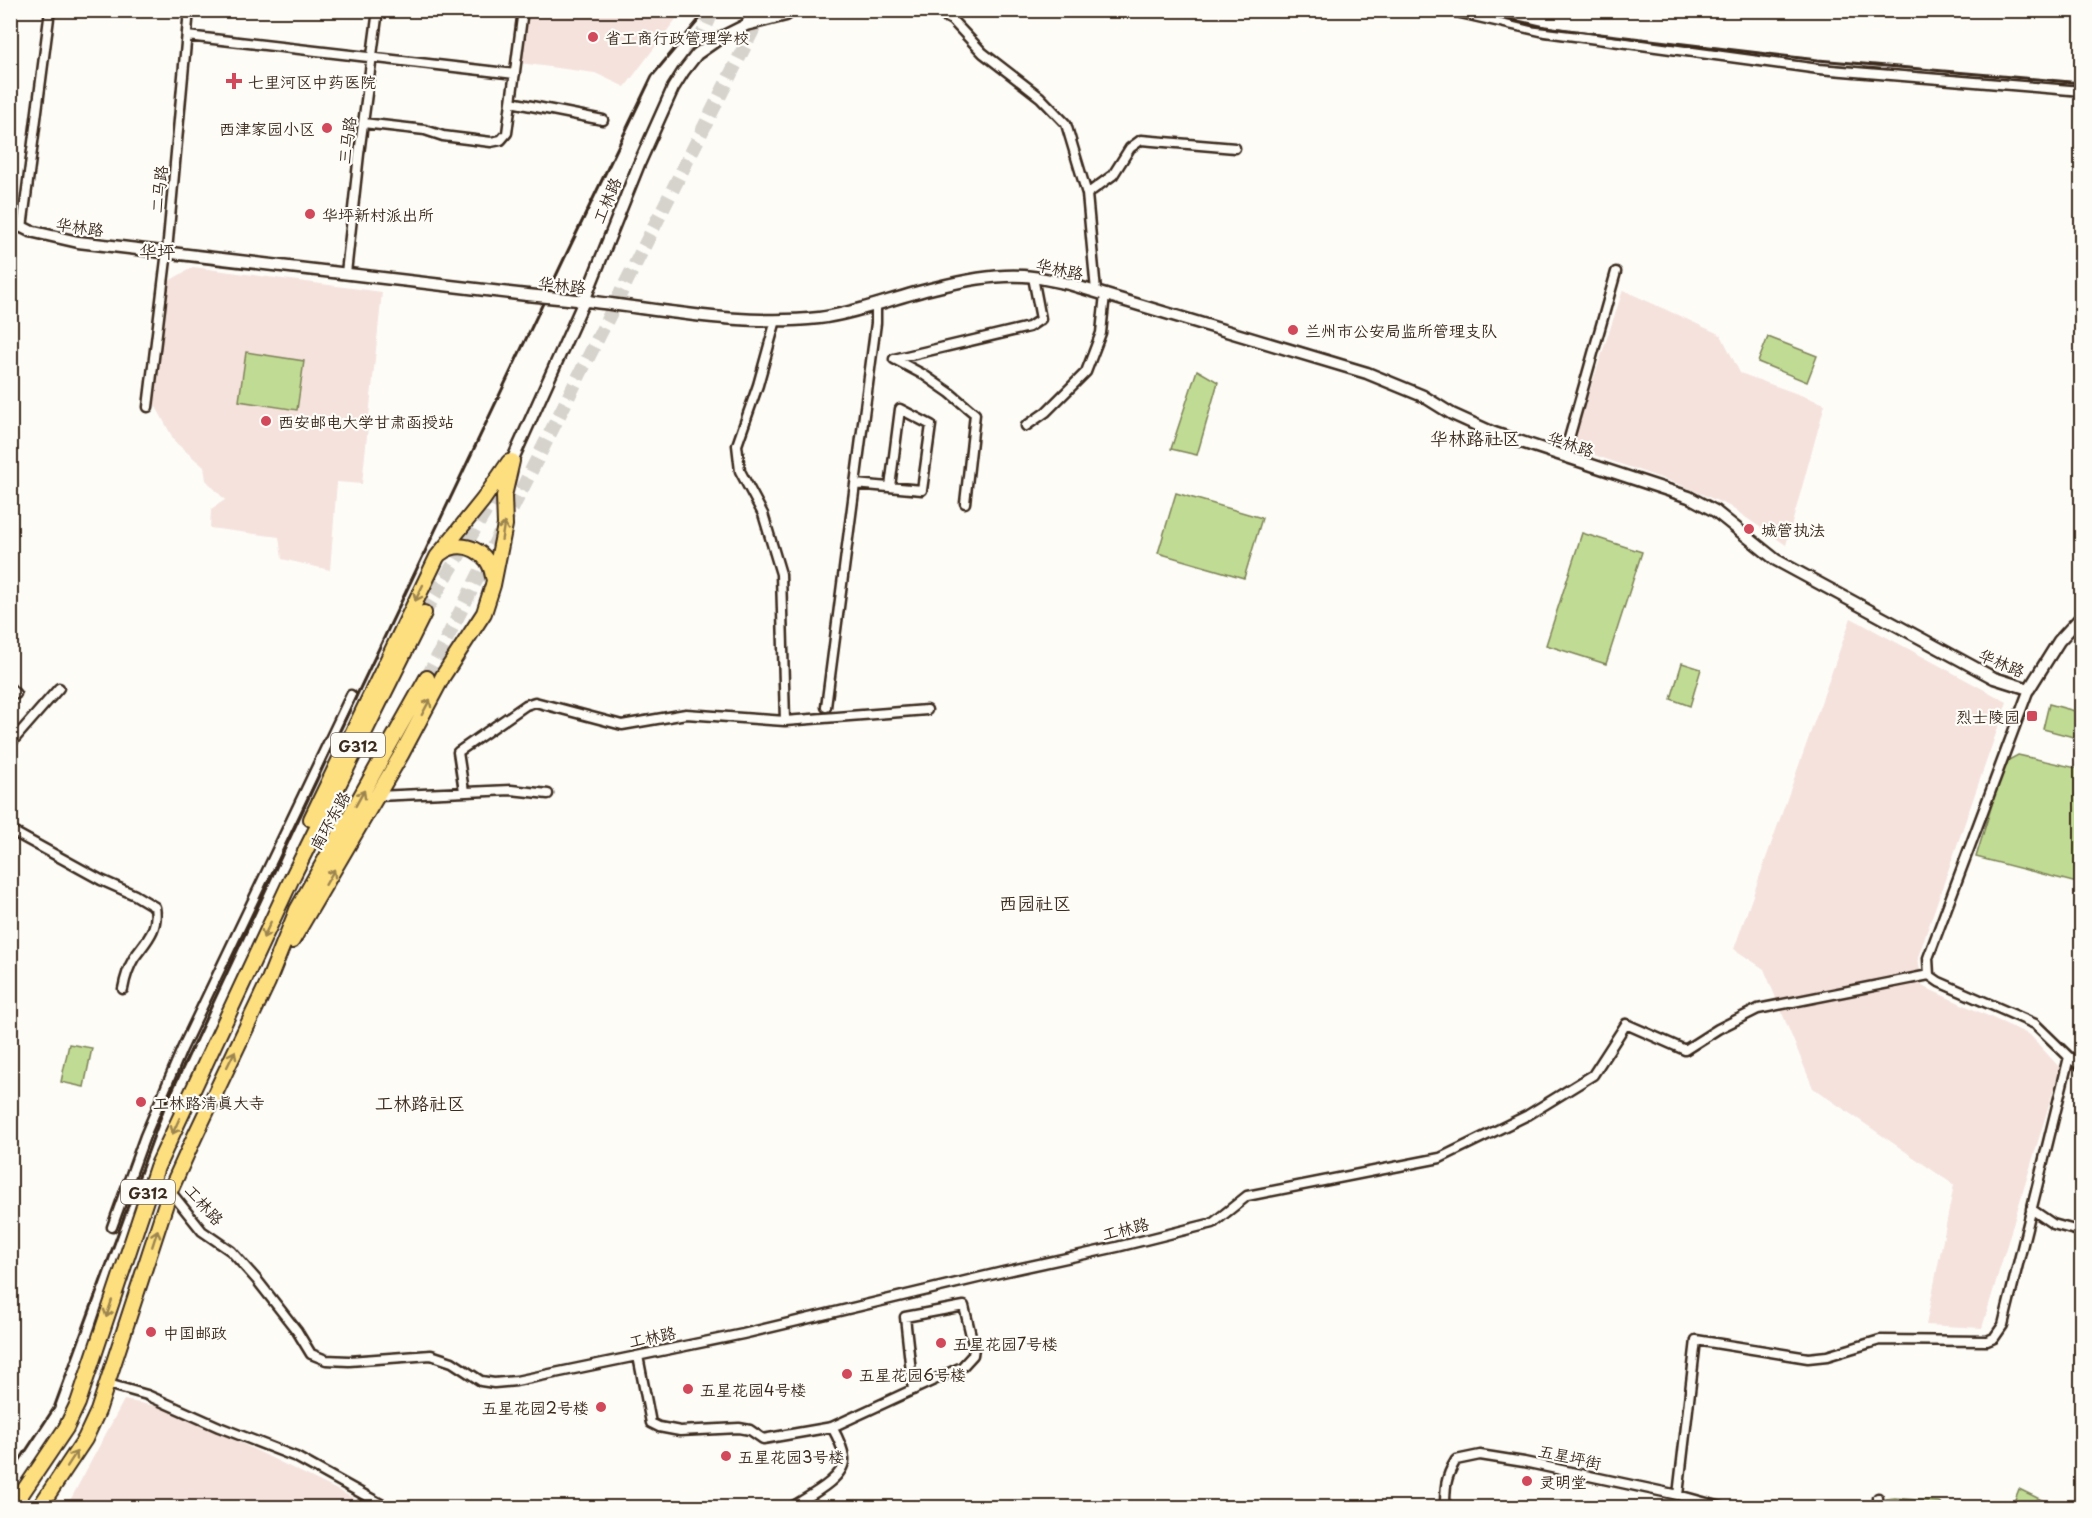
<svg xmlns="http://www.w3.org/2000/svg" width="2092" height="1518" font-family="'Playpen Sans','LXGW WenKai TC',sans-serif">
<rect width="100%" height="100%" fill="#fdfcf7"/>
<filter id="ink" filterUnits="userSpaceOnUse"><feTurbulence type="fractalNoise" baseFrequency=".0167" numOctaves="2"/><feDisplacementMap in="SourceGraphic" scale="12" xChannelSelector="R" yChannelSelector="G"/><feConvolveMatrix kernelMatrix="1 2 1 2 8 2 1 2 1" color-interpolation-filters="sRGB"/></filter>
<g filter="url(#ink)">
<path fill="#f5e2dd" d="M 528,11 L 682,11 L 625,87 L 595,73 L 520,63 Z
M 193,267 L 382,292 L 362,484 L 337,482 L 330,570 L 282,559 L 279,537 L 210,528 L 211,509 L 225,500 L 206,480 L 204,467 L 175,442 L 152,399 L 169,281 Z
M 1623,290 L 1721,335 L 1740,373 L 1825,404 L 1786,545 L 1729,506 L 1681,485 L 1571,447 Z
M 1851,618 L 2007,702 L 1918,957 L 1922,986 L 2030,1035 L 2060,1068 L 1982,1328 L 1926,1325 L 1954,1185 L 1813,1088 L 1764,969 L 1734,949 Z
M 124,1400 L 171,1409 L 372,1507 L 66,1508 Z"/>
<path fill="#c0db93" stroke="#7e8258" stroke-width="1.5" d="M 1768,337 L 1817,356 L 1807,382 L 1758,362 Z
M 246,352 L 304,361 L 297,410 L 239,401 Z
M 1197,370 L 1218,382 L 1197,455 L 1171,449 Z
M 1176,493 L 1262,518 L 1244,578 L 1158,553 Z
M 1582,533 L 1642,552 L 1606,664 L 1546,645 Z
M 1682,663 L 1701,669 L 1690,706 L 1671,699 Z
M 2081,685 L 2081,739 L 2043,729 L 2049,704 L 2075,711 Z
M 2018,755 L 2081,769 L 2081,884 L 1976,857 L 2005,762 Z
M 69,1044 L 92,1048 L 84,1087 L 61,1082 Z
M 2019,1489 L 2056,1507 L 2012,1507 Z
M 1895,1498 L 1939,1502 L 1946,1507 L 1886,1507 L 1886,1499 Z"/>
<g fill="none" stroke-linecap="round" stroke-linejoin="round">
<path stroke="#d6d2cc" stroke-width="14" stroke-dasharray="14 7" stroke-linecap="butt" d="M 690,63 L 713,10
M 424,613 L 496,494 L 505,475
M 427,678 L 763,10"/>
<defs>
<path id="minor" d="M 933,10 L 952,20 L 983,53 L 1040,97 L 1066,124 L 1087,194 L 1096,291
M 1447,10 L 1545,32 L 1819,69 L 2082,91
M 746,25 L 751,10
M 187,36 L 515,74
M 511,102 L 603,120
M 363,123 L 425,130 L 443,136 L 491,142 L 501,140 L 507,133 L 523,10
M 1087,194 L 1113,175 L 1130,148 L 1141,140 L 1235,148
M 22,228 L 50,10
M 346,273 L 359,154 L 378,10
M 776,320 L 758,385 L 737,445 L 740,471 L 763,514 L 781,574 L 785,721
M 148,407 L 167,251 L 189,10
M 1026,426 L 1046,412 L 1086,372 L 1101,333 L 1105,294
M 1564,456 L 1616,272
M 855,484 L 922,490 L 931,425 L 900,409 L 890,487
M 965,503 L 975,414 L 950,393 L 924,375 L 894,359 L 1029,327 L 1041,319 L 1033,277
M 10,688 L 16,694
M 826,707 L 876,323 L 876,306
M 10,744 L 59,688
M 464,791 L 458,752 L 526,705 L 535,702 L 622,725 L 686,714 L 785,721 L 927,710
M 377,796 L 511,790 L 548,794
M 10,830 L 101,880 L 135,895 L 155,907 C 159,930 146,941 134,958 C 128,968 125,978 123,989
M 1929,975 L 1928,958 L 2029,689
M 2069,1057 L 2082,1067
M 149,1189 L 170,1191 L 202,1231 L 231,1251 L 257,1280 L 297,1331 L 311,1354 L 326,1360 L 349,1361 L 431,1355 L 452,1362 L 481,1381 L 494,1383 L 516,1381 L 743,1334 L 1003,1272 L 1117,1247 L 1213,1223 L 1247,1196 L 1440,1158 L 1528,1115 L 1593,1075 L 1626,1024 L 1685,1050 L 1718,1029 L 1758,1009 L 1929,975 L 1939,982 L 2035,1024 L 2069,1057 L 2003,1325 L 1994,1338 L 1987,1341 L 1880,1340 L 1827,1356 L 1808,1358 L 1696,1340 L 1678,1495
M 2031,1209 L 2053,1224 L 2082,1232
M 112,1227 L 145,1136 L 182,1049 L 351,695
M 638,1356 L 651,1423 L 659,1427 L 680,1431 L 739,1428 L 750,1430 L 763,1439 L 832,1427 L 962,1367 L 973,1355 L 974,1348 L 964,1306 L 905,1317 L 913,1390
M 108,1384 L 147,1395 L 219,1427 L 296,1457 L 388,1508
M 1878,1498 L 1879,1508
M 790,1508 C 805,1498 846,1479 844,1458 C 843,1447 837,1436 832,1427
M 1445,1508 C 1445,1488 1445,1478 1456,1460 L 1480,1455 L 1524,1462 L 1678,1495 L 1725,1508"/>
<path id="tertiary" d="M 10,221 L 30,231 L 78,242 L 527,295
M 568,299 C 651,307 735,327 819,318 C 858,313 895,297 934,288 C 962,281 994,274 1024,276 C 1039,277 1054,281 1069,284 L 1367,373 L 1423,396 L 1452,414 L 1494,433 L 1689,497 L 1715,511 L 1776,560 L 1994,678 L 2029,689 L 2059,641 L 2082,616
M 512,461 L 584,301 L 639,164 L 673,88 L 683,72 L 697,54 L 720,38 L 746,25 L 786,15 L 793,10"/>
<path id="trunk" d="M 441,553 C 463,537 490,552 493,577
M 311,819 L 437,557 L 483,500 L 509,462
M 292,941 L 401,755 L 443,676 L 484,613 L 493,585 L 505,525 L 504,496 L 512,461
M 12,1508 L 66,1428 L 78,1403 L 157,1167 L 292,878 L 424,613
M 39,1508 L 85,1439 L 98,1411 L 170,1191 L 194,1138 L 268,982 L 297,910 L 427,678"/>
</defs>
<use href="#minor" stroke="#3b2a1e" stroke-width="13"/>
<use href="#tertiary" stroke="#3b2a1e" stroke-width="15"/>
<use href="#trunk" stroke="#3b2a1e" stroke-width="18"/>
<use href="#minor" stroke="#fdfcf7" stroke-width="8"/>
<use href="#tertiary" stroke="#fdfcf7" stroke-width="10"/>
<use href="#trunk" stroke="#fedf80" stroke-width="14"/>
<path stroke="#3b2a1e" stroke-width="3" d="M 1467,10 L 1533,26 L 1818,60 L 2082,83
M 10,1475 L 54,1408 L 164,1108 L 335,741 L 564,259 L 652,76 L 707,10"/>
<defs>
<path id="tertiary-bridge" d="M 527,295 L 568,299"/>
</defs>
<use href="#tertiary-bridge" stroke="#3b2a1e" stroke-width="15" stroke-linecap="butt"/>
<use href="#tertiary-bridge" stroke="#fdfcf7" stroke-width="10"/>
</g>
<defs><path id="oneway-shaft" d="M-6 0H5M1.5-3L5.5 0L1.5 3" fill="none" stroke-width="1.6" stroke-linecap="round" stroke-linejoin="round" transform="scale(1.5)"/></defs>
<g stroke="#9c844f">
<use href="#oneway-shaft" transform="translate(503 531) rotate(-81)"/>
<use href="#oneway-shaft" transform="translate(419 593) rotate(116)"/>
<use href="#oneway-shaft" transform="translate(426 707) rotate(-62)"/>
<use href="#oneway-shaft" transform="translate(360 798) rotate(-61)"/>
<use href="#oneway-shaft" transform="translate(330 877) rotate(-60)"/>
<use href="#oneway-shaft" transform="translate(267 930) rotate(115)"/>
<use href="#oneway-shaft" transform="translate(231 1059) rotate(-64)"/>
<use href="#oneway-shaft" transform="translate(176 1126) rotate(114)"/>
<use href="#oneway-shaft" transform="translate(155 1238) rotate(-72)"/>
<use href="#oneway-shaft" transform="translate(109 1309) rotate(108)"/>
<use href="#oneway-shaft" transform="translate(72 1459) rotate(-57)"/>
</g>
</g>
<g fill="#d1495b" stroke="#fdfcf7" stroke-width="2">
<circle cx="593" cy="37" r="6"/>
<path d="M231 72h6v6h6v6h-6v6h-6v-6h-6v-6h6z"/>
<circle cx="327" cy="128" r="6"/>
<circle cx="310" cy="214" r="6"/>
<circle cx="1293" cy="330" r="6"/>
<circle cx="266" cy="421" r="6"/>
<circle cx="1749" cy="529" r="6"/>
<rect x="2026" y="710" width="12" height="12" rx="3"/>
<circle cx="141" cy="1102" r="6"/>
<circle cx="151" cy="1332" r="6"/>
<circle cx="941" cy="1343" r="6"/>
<circle cx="847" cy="1374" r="6"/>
<circle cx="688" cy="1389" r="6"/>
<circle cx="601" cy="1407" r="6"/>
<circle cx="726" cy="1456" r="6"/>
<circle cx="1527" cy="1481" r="6"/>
</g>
<g text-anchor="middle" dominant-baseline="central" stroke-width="4.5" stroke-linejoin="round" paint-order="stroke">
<g fill="#fdfcf7" stroke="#75695f" stroke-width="1.5">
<rect x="331" y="733" width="54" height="24" rx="4.5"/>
<rect x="121" y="1180" width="54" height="24" rx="4.5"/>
</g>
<g font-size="15" font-weight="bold" fill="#3b2a1e">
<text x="358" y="745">G312</text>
<text x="148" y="1192">G312</text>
</g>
<g font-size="16" fill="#3b2a1e" stroke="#fdfcf7" text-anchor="start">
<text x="605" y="37">省工商行政管理学校</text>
<text x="248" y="81">七里河区中药医院</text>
<text x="315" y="128" text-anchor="end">西津家园小区</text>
<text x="322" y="214">华坪新村派出所</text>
<text x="1305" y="330">兰州市公安局监所管理支队</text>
<text x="278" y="421">西安邮电大学甘肃函授站</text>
<text x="1761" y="529">城管执法</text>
<text x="2020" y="716" text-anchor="end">烈士陵园</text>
<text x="153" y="1102">工林路清真大寺</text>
<text x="163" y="1332">中国邮政</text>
<text x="953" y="1343">五星花园7号楼</text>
<text x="859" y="1374">五星花园6号楼</text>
<text x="700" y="1389">五星花园4号楼</text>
<text x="589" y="1407" text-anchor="end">五星花园2号楼</text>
<text x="738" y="1456">五星花园3号楼</text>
<text x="1539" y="1481">灵明堂</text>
</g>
<g font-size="16" fill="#3b2a1e" stroke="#fdfcf7">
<text transform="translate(346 140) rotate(-83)">三马路</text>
<text transform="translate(158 189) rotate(-84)">二马路</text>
<text transform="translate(606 200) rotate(-67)">工林路</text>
<text transform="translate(80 226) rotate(8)">华林路</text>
<text transform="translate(1060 268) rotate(12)">华林路</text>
<text transform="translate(562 284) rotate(6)">华林路</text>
<text transform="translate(1571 443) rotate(18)">华林路</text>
<text transform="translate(2002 662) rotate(23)">华林路</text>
<text transform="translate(329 820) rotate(-61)">南环东路</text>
<text transform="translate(205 1204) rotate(48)">工林路</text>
<text transform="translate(1125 1228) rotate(-14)">工林路</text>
<text transform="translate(652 1336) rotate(-12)">工林路</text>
<text transform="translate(1570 1456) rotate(12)">五星坪街</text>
</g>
<g font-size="18" fill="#3b2a1e" stroke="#fdfcf7">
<text x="157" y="250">华坪</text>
<text x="1475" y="437">华林路社区</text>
<text x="1035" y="902">西园社区</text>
<text x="420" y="1102">工林路社区</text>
</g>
</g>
<rect width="2092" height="1518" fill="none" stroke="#fdfcf7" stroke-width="36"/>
<rect x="18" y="18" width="2056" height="1482" fill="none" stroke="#3b2a1e" stroke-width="2" filter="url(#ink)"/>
</svg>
